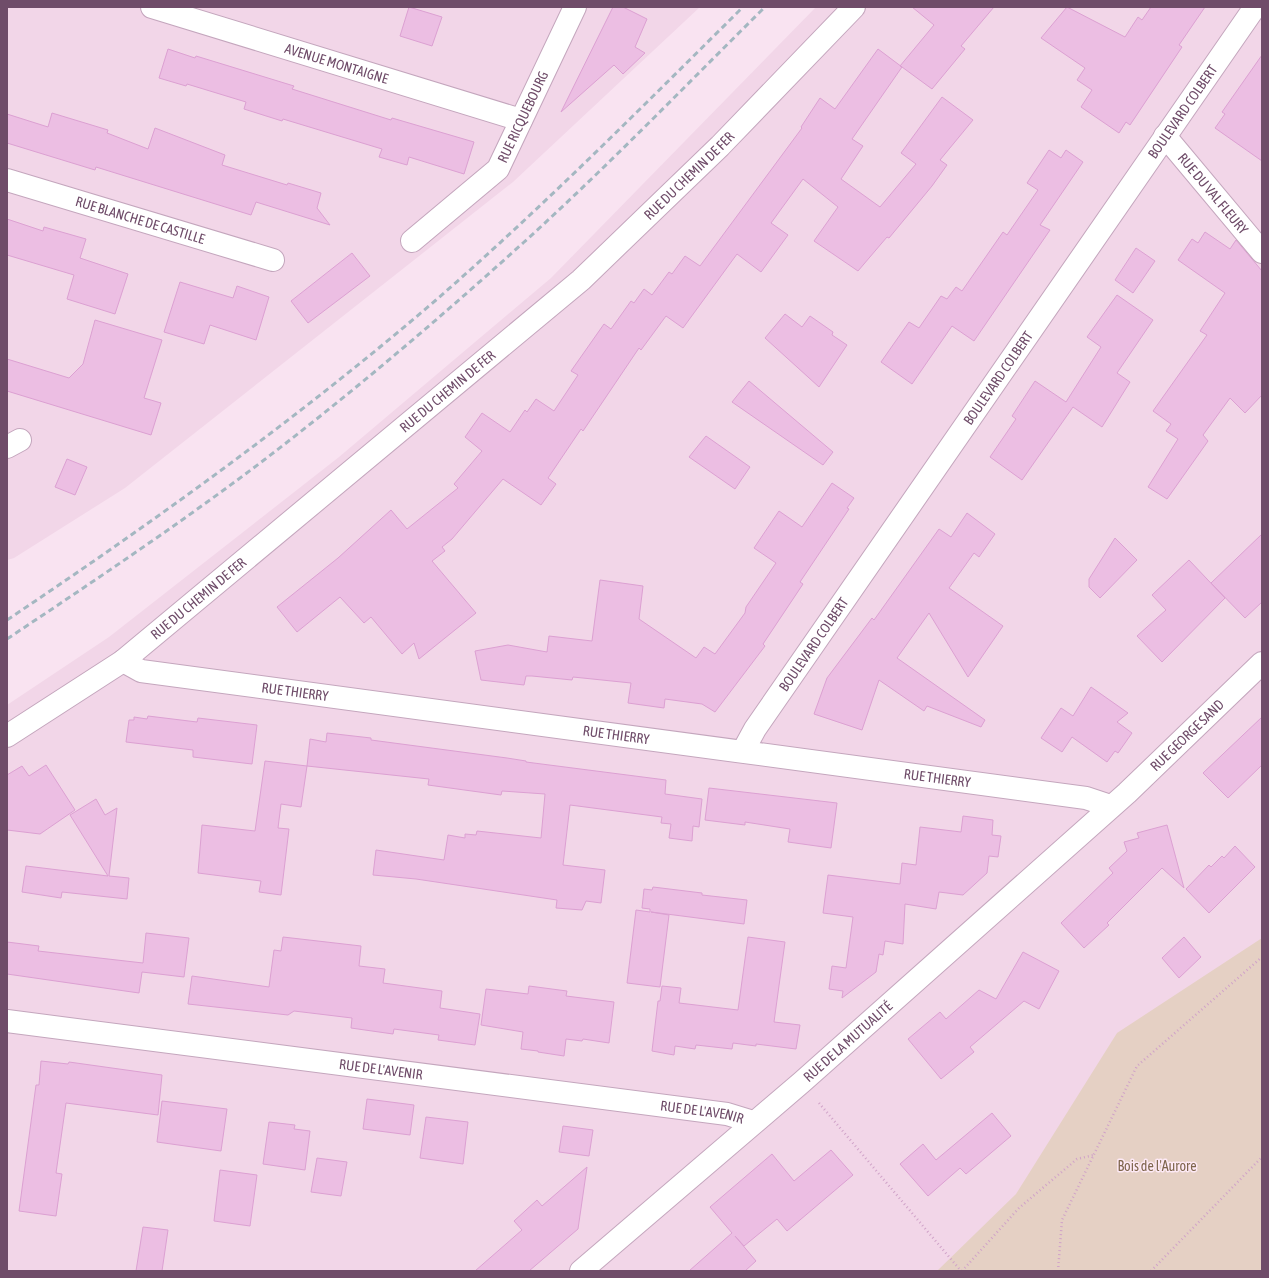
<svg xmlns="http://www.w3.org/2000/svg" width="1269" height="1278" font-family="'Asap Condensed',sans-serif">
<rect width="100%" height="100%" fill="#f9e3f1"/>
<path fill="#f2d6e8" d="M 7,7 L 700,7 L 513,182 L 125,488 L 14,558 L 7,560 Z
M 816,7 L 1262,7 L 1262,1271 L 7,1271 L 7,705 L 109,637 L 339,457 L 551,278 Z"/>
<path fill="#e5d0c4" d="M 1262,938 L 1262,1271 L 937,1271 L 1016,1194 L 1117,1033 Z"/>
<path fill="#ecbee3" stroke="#dca0d2" d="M 409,7 L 442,17 L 432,46 L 400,36 Z
M 613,7 L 623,7 L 647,19 L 635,47 L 645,53 L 623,74 L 614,65 L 561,112 Z
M 912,7 L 994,7 L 961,46 L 965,49 L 932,89 L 902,67 L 852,139 L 863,146 L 841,179 L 880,207 L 916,164 L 901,153 L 942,97 L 973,120 L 940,160 L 947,165 L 932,186 L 889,238 L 887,237 L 858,271 L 814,241 L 838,207 L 803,179 L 771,223 L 788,235 L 761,272 L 737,254 L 683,328 L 666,316 L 641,350 L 639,348 L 583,431 L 581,429 L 548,478 L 556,484 L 541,505 L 503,479 L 452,539 L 442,547 L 445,551 L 432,561 L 476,613 L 419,659 L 414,643 L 402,654 L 371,617 L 364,623 L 340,597 L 297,632 L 277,607 L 338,558 L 391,510 L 407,529 L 458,488 L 454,484 L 482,451 L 465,437 L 482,413 L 510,432 L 525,410 L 527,412 L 536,399 L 554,411 L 578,375 L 571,371 L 604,324 L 611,329 L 631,301 L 634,303 L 644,289 L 652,295 L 669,272 L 672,274 L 685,256 L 700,266 L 802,128 L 801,127 L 820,98 L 835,109 L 878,49 L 902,67 L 900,66 L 934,25 Z
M 1067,7 L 1125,37 L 1138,17 L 1142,20 L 1151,7 L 1205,7 L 1179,45 L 1182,47 L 1130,125 L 1126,122 L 1119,133 L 1081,107 L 1092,90 L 1077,80 L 1085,68 L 1041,38 Z
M 168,49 L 195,58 L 196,56 L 294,86 L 292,89 L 391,120 L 392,118 L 474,142 L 464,174 L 409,157 L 407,165 L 379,157 L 382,149 L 283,119 L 282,121 L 244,109 L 246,102 L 187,84 L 186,86 L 159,78 Z
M 1262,55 L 1262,161 L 1215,128 L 1225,114 L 1222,112 Z
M 52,113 L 108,130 L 107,133 L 148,149 L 155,128 L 225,155 L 222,165 L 287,185 L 288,183 L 321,193 L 317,208 L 330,225 L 256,202 L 251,215 L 96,167 L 95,170 L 7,143 L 7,114 L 48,127 Z
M 1049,150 L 1061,158 L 1066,150 L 1083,162 L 1040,225 L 1050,230 L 974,341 L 952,326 L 912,384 L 881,362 L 909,322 L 919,328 L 941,296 L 947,299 L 956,287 L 962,291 L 1003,232 L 1007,235 L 1038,190 L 1027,183 Z
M 7,219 L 43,231 L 44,227 L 86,239 L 80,258 L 128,274 L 115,314 L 67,299 L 74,275 L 7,255 Z
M 1205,232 L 1230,249 L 1236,240 L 1262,271 L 1262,395 L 1245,413 L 1230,398 L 1203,435 L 1208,441 L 1167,499 L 1148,487 L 1178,439 L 1166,431 L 1171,424 L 1153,411 L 1207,335 L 1200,331 L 1225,293 L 1178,260 L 1192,239 L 1198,243 Z
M 1136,248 L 1155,261 L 1133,293 L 1115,280 Z
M 352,253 L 370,276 L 308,323 L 291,301 Z
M 180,282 L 233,298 L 237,286 L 269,297 L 256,340 L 210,325 L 204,344 L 164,332 Z
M 1117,295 L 1153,320 L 1117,373 L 1130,382 L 1102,427 L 1073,407 L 1022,480 L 990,457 L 1016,419 L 1012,416 L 1035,381 L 1066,402 L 1101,347 L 1087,337 Z
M 785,314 L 802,327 L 810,316 L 833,332 L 832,335 L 847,345 L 819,387 L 765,338 Z
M 95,320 L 162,340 L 144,398 L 161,403 L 151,435 L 7,391 L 7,359 L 69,378 L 83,364 Z
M 749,381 L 833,452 L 823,465 L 732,402 Z
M 706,436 L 750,467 L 735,489 L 689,457 Z
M 67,459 L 87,467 L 75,495 L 55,487 Z
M 832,483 L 854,498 L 847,508 L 849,509 L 800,582 L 803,584 L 763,644 L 765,646 L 715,712 L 702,704 L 665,699 L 664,708 L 628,703 L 631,683 L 573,677 L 572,680 L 532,676 L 526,676 L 524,685 L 481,680 L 475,651 L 508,645 L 547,652 L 549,636 L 592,641 L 600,580 L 643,586 L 639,619 L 696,658 L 704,647 L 715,654 L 745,613 L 746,607 L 776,563 L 754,548 L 779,511 L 802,527 Z
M 967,513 L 995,534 L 979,557 L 974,553 L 949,588 L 1003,626 L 968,677 L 929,613 L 897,658 L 985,720 L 981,727 L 927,706 L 924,711 L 879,680 L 862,730 L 814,714 L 827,678 L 872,618 L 874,620 L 939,529 L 951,537 Z
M 1262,534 L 1262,602 L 1245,618 L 1211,583 Z
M 1115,538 L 1137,560 L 1100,598 L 1089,587 L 1089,579 Z
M 1189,560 L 1225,598 L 1162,662 L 1137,636 L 1166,610 L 1152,595 Z
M 1091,687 L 1128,713 L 1117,722 L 1132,733 L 1118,753 L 1115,751 L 1107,762 L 1072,737 L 1062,752 L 1041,738 L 1061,708 L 1073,716 Z
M 148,716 L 197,722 L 198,718 L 257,725 L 252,764 L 193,757 L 193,750 L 126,742 L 129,720 L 134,720 L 134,717 L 147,719 Z
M 1262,717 L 1262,765 L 1228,798 L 1203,773 Z
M 327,733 L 371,738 L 371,740 L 507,758 L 526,761 L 526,762 L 666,780 L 665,794 L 702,799 L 699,827 L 693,826 L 692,841 L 669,838 L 671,824 L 661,823 L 662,817 L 570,805 L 563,865 L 605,870 L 601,903 L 586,901 L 582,910 L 556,908 L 557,900 L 416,879 L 373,875 L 376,850 L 444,860 L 448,835 L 465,838 L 465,834 L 476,835 L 477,831 L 541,838 L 545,794 L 502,791 L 501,795 L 428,785 L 429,779 L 307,766 L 310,739 L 326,742 Z
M 265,761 L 307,766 L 301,807 L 281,804 L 278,828 L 289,829 L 281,895 L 259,892 L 261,881 L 198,873 L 202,825 L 255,831 Z
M 46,765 L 75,810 L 40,834 L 7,830 L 7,775 L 22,766 L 29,776 Z
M 709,788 L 837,803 L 831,848 L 788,842 L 790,829 L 745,822 L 745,825 L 705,820 Z
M 96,799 L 105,815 L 117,808 L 109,876 L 129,878 L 127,899 L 62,892 L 61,898 L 22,892 L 26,866 L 108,876 L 70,815 Z
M 963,816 L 993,820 L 992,835 L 1001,836 L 998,857 L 989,856 L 987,873 L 963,895 L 939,892 L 936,909 L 905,904 L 903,944 L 885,941 L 883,955 L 879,954 L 876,972 L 842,998 L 843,991 L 829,989 L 832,966 L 846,968 L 853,917 L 823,913 L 828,875 L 900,884 L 902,863 L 916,865 L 920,827 L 961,832 Z
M 1167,825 L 1184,888 L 1162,868 L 1107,923 L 1109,925 L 1084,948 L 1061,923 L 1113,873 L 1109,868 L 1127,851 L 1124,842 L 1139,838 L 1137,833 Z
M 1235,846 L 1255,867 L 1209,913 L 1186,889 L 1209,865 L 1211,867 L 1222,856 L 1224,858 Z
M 653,887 L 702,893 L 702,895 L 747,900 L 744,924 L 651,912 L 669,915 L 660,987 L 627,983 L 636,910 L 650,912 L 650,909 L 642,908 L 644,889 L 652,890 Z
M 146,933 L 189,938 L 184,977 L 142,972 L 139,993 L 7,974 L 7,942 L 39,946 L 38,951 L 143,963 Z
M 283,937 L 361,946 L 359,966 L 385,969 L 383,983 L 442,991 L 440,1008 L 480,1014 L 475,1045 L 438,1040 L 439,1035 L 394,1029 L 393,1034 L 351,1028 L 352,1018 L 294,1011 L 288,1015 L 188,1004 L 192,976 L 269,987 L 274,950 L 281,951 Z
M 748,937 L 785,942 L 774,1022 L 800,1025 L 796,1049 L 756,1044 L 756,1046 L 733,1043 L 732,1049 L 696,1045 L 695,1049 L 675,1046 L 674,1055 L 652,1051 L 658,1001 L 660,1001 L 662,986 L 681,988 L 679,1003 L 738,1010 Z
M 1184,937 L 1201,957 L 1179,978 L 1162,958 Z
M 1023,952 L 1059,971 L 1039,1009 L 1024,1001 L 970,1047 L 974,1052 L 941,1079 L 908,1039 L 940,1012 L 946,1019 L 979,990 L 996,999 Z
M 529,986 L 567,991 L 566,996 L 614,1002 L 609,1043 L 583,1039 L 582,1041 L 566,1039 L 564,1056 L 538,1052 L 538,1051 L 521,1049 L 523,1032 L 481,1025 L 486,989 L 528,994 Z
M 41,1061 L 68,1064 L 69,1062 L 162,1075 L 158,1115 L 66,1103 L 56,1173 L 62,1174 L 56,1216 L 19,1211 L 36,1085 L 39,1085 Z
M 367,1099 L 414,1105 L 410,1135 L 363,1129 Z
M 162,1101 L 227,1109 L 221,1151 L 157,1142 Z
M 992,1113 L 1011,1136 L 966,1174 L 960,1168 L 928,1196 L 900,1164 L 923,1144 L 936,1160 Z
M 426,1117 L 468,1122 L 463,1164 L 420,1158 Z
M 269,1122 L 295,1125 L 294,1129 L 310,1131 L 305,1170 L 263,1164 Z
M 563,1126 L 593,1130 L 589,1156 L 559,1152 Z
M 831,1150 L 853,1175 L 787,1231 L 777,1219 L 744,1246 L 735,1236 L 756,1261 L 745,1271 L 689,1271 L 732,1233 L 710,1207 L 772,1154 L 794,1181 Z
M 317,1158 L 347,1162 L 341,1196 L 311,1192 Z
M 587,1167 L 578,1229 L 529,1271 L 475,1271 L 522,1230 L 514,1221 L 537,1200 L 542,1206 Z
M 220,1170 L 257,1175 L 250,1226 L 214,1221 Z
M 143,1227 L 168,1230 L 162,1271 L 136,1271 Z"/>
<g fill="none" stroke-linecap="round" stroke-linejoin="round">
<defs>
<g id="minor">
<path id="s1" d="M 152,7 L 521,120"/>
<path id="s2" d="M 1165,136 L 1262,252"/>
<path id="s3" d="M 7,180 L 273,260"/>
<path id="s4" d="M 412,241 L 498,169 L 575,7"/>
<path d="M 7,447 L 20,440"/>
<path id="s5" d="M 123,661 L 141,671 L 1086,798 L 1110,806"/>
<path id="s6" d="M 7,736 L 123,661 L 581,280 L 720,146 L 854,7"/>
<path id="s7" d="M 743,751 L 755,729 L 1255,7"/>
<path id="s8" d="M 7,1021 L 727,1114 L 753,1122"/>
<path id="s9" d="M 581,1271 L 802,1082 L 1127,793 L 1262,663"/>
</g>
</defs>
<use href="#minor" stroke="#c4a6bd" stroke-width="24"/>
<path stroke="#d0a2c8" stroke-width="2.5" stroke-dasharray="1 3" stroke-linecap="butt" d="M 819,1103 L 961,1271
M 962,1271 L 1019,1208 L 1077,1159 L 1094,1155
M 1058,1271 L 1062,1220 L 1137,1066 L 1262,957
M 1151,1271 L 1262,1157"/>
<use href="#minor" stroke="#fff" stroke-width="22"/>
<path stroke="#a4b7c1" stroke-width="3" stroke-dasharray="6 4" stroke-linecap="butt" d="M 7,620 C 155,521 301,416 436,300 C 543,207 643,106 743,7
M 7,639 C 94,581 181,523 264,460 C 353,392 440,318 523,243 C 607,167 685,86 765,7"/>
</g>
<g text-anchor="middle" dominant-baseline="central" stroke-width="3" stroke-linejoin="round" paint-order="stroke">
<g font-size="14" fill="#6f4c69" stroke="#fde9f5">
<text stroke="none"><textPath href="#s1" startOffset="193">AVENUE MONTAIGNE</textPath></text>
<text stroke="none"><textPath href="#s7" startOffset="776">BOULEVARD COLBERT</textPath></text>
<text stroke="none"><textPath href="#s4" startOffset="170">RUE RICQUEBOURG</textPath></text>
<text stroke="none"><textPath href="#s6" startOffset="884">RUE DU CHEMIN DE FER</textPath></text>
<text stroke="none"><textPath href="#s2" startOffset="75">RUE DU VAL FLEURY</textPath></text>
<text stroke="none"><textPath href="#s3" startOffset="139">RUE BLANCHE DE CASTILLE</textPath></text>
<text stroke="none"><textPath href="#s7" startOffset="452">BOULEVARD COLBERT</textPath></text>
<text stroke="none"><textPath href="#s6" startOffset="560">RUE DU CHEMIN DE FER</textPath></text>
<text stroke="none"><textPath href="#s6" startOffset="236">RUE DU CHEMIN DE FER</textPath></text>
<text stroke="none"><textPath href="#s7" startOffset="128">BOULEVARD COLBERT</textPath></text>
<text stroke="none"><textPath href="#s5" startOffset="176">RUE THIERRY</textPath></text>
<text stroke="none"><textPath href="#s5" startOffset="500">RUE THIERRY</textPath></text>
<text stroke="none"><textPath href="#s9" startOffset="809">RUE GEORGE SAND</textPath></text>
<text stroke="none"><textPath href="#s5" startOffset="824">RUE THIERRY</textPath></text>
<text stroke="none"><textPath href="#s9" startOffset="352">RUE DE LA MUTUALITÉ</textPath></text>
<text stroke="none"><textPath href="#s8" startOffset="377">RUE DE L'AVENIR</textPath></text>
<text stroke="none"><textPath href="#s8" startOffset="701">RUE DE L'AVENIR</textPath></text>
</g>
<g font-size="14" fill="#7e654c" stroke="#fde9f5">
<text x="1157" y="1166">Bois de l'Aurore</text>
</g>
</g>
<rect width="1269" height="1278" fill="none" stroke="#6f4c69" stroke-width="16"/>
</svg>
